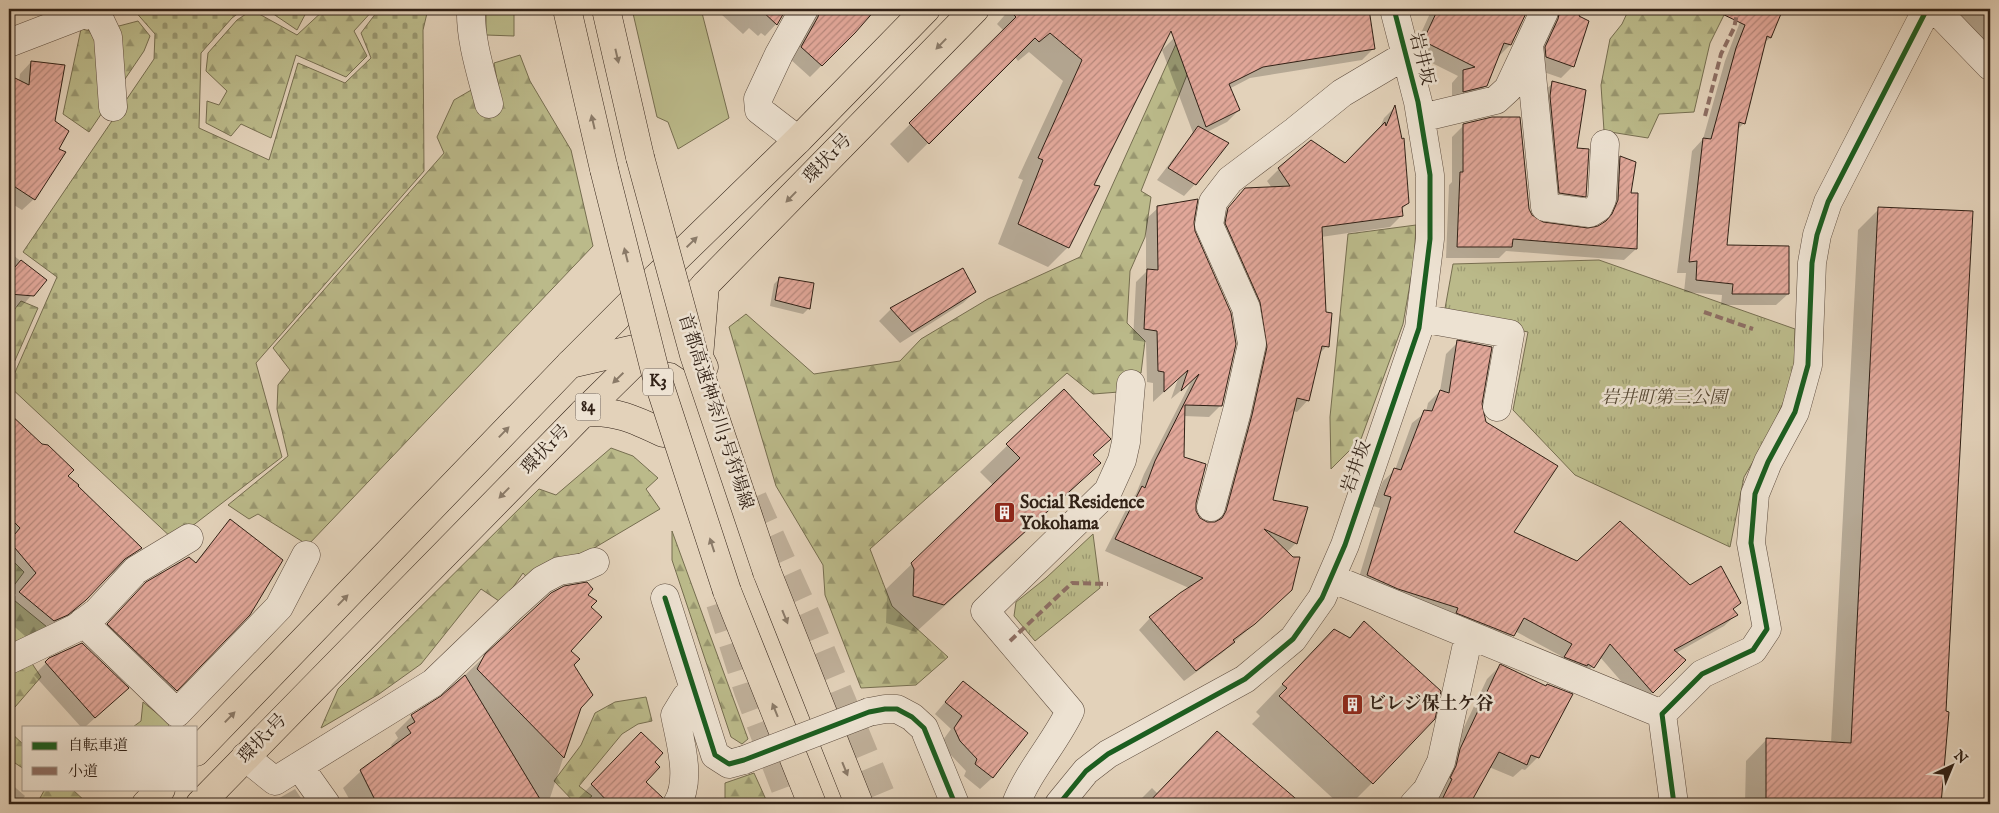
<svg xmlns="http://www.w3.org/2000/svg" width="1999" height="813" font-family="'IM FELL English','Noto Serif JP',serif">
<defs>
<pattern id="forest-firs" width="22" height="20" patternUnits="userSpaceOnUse" patternTransform="scale(1.25)"><rect width="22" height="20" fill="#bbba8a"/><path d="M5 1l3.5 6h-7zM16 11l3.5 6h-7z" fill="#999770"/></pattern>
<pattern id="cemetery-stones" width="16" height="16" patternUnits="userSpaceOnUse" patternTransform="scale(1.25)"><rect width="16" height="16" fill="#bbba8a"/><path d="M2 7V4a2 2 0 0 1 4 0v3zM10 15v-3a2 2 0 0 1 4 0v3z" fill="#999770"/></pattern>
<pattern id="park-tufts" width="24" height="20" patternUnits="userSpaceOnUse" patternTransform="scale(1.25)"><rect width="24" height="20" fill="#bbba8a"/><path d="M3 7l-1-3M5 7V3M7 7l1-3M15 17l-1-3M17 17v-4M19 17l1-3" fill="none" stroke="#999770"/></pattern>
<pattern id="building-hatch" width="6" height="6" patternUnits="userSpaceOnUse" patternTransform="scale(1.25)"><rect width="6" height="6" fill="#e1a799"/><path d="M-1 1l2-2M0 6l6-6M5 7l2-2" fill="none" stroke="#b7887c"/></pattern>
</defs>
<rect width="100%" height="100%" fill="#e3d2ba"/>
<filter id="stains"><feTurbulence type="fractalNoise" baseFrequency=".004" numOctaves="4"/><feColorMatrix values="0 0 0 0 .2 0 0 0 0 .09 0 0 0 0 .02 0 0 0 .5 -.17"/></filter>
<radialGradient id="worn" r=".72"><stop offset=".6" stop-color="#630" stop-opacity="0"/><stop offset="1" stop-color="#630" stop-opacity=".3"/></radialGradient>
<path fill="#bbba8a" stroke="#766e50" d="M 486,9 L 514,9 L 514,36 L 486,35 Z
M 632,9 L 701,9 L 729,118 L 678,149 L 668,122 L 657,117 Z
M 143,702 L 170,724 L 167,727 L 133,727 L 141,721 Z"/>
<path fill="url(#forest-firs)" stroke="#766e50" d="M 325,9 L 374,9 L 354,31 L 367,56 L 346,77 L 296,55 L 271,138 L 241,124 L 231,136 L 206,123 L 207,101 L 219,105 L 227,91 L 206,71 L 208,53 L 237,20 L 252,10 L 297,35 Z
M 1629,9 L 1727,9 L 1710,43 L 1694,112 L 1659,114 L 1648,138 L 1604,131 L 1601,85 L 1610,39 L 1622,24 Z
M 138,21 L 150,36 L 144,51 L 89,132 L 63,114 L 81,29 L 96,32 Z
M 1176,44 L 1196,52 L 1141,191 L 1151,197 L 1145,237 L 1130,271 L 1127,323 L 1145,341 L 1141,373 L 1120,375 L 1119,392 L 1093,394 L 1067,373 L 870,549 L 892,606 L 948,657 L 916,685 L 861,688 L 825,595 L 823,565 L 776,486 L 729,327 L 746,314 L 814,374 L 900,361 L 921,339 L 988,299 L 1080,257 Z
M 520,55 L 530,81 L 571,150 L 593,246 L 308,545 L 258,514 L 249,519 L 228,505 L 288,456 L 277,409 L 278,385 L 290,370 L 273,348 L 444,153 L 437,137 L 454,100 L 473,89 L 501,102 L 494,63 Z
M 1416,225 L 1414,261 L 1403,324 L 1361,439 L 1331,469 L 1330,417 L 1348,234 Z
M 21,301 L 38,308 L 9,374 L 9,308 L 14,310 Z
M 611,448 L 633,456 L 658,478 L 646,489 L 660,509 L 584,554 L 529,580 L 523,573 L 502,603 L 481,589 L 421,664 L 379,694 L 321,728 L 338,689 L 539,489 L 556,495 Z
M 672,531 L 748,739 L 742,744 L 731,737 L 672,560 Z
M 9,557 L 24,572 L 9,592 Z
M 9,596 L 47,627 L 19,644 L 41,677 L 15,707 L 9,709 Z
M 646,697 L 652,721 L 638,724 L 622,734 L 579,786 L 592,796 L 583,804 L 576,804 L 554,781 L 581,745 L 595,713 L 615,702 Z
M 9,731 L 24,745 L 24,769 L 9,759 Z
M 754,773 L 768,804 L 725,804 L 725,783 Z
M 45,789 L 72,789 L 88,804 L 48,804 L 40,798 Z"/>
<path fill="url(#cemetery-stones)" stroke="#766e50" d="M 133,9 L 244,9 L 232,18 L 201,53 L 199,128 L 269,160 L 298,63 L 345,83 L 371,58 L 361,33 L 379,9 L 428,9 L 423,30 L 424,171 L 256,363 L 282,457 L 174,540 L 9,386 L 57,277 L 23,252 L 154,59 L 155,34 Z
M 266,9 L 308,9 L 297,30 Z"/>
<path fill="url(#park-tufts)" stroke="#766e50" d="M 1599,260 L 1795,329 L 1794,379 L 1767,438 L 1744,477 L 1730,547 L 1575,475 L 1513,410 L 1528,332 L 1444,314 L 1453,264 Z
M 1093,534 L 1100,588 L 1035,641 L 1014,616 L 1016,602 L 1046,578 Z"/>
<path fill="#0003" d="M 39,9 L 77,9 L 44,19 Z
M 725,9 L 785,9 L 776,24 L 765,36 L 761,33 L 758,36 L 749,28 L 743,34 L 721,14 Z
M 802,9 L 874,9 L 855,32 L 810,77 L 790,59 Z
M 1010,9 L 1057,9 L 1064,15 L 1063,9 L 1181,9 L 1092,186 L 1068,247 L 1048,267 L 998,244 L 1023,180 L 1018,178 L 1063,81 L 1029,52 L 1018,61 L 1015,57 L 908,163 L 890,144 L 1004,31 L 997,24 Z
M 1294,9 L 1368,9 L 1374,48 L 1362,60 L 1250,78 L 1229,89 L 1239,110 L 1227,122 L 1207,132 L 1195,184 L 1184,196 L 1157,180 L 1193,133 L 1162,50 L 1174,38 L 1228,18 Z
M 1432,9 L 1526,9 L 1510,45 L 1498,57 L 1486,85 L 1474,97 L 1452,103 L 1452,83 L 1458,76 L 1412,53 Z
M 1542,9 L 1580,9 L 1578,17 L 1573,66 L 1561,78 L 1535,69 Z
M 1745,9 L 1781,9 L 1770,38 L 1763,44 L 1744,123 L 1737,130 L 1726,247 L 1788,294 L 1776,305 L 1721,305 L 1722,295 L 1684,292 L 1686,273 L 1677,273 L 1692,151 L 1703,139 L 1725,61 Z
M 1934,9 L 1990,9 L 1990,50 Z
M 31,62 L 34,199 L 22,210 L 9,202 L 9,77 L 19,81 L 20,74 Z
M 1553,83 L 1576,149 L 1585,196 L 1573,208 L 1548,205 L 1541,94 Z
M 1394,108 L 1408,203 L 1402,209 L 1402,215 L 1390,227 L 1321,237 L 1327,346 L 1318,355 L 1308,400 L 1297,412 L 1293,411 L 1272,501 L 1296,543 L 1286,553 L 1278,602 L 1222,653 L 1184,681 L 1139,630 L 1150,618 L 1189,588 L 1105,551 L 1131,500 L 1136,494 L 1144,474 L 1191,382 L 1171,399 L 1178,379 L 1153,402 L 1153,383 L 1147,382 L 1146,342 L 1133,340 L 1136,282 L 1146,272 L 1146,219 L 1158,208 L 1192,222 L 1221,405 L 1209,417 L 1184,416 L 1183,458 L 1195,503 L 1195,511 L 1199,519 L 1207,523 L 1215,523 L 1241,428 L 1256,360 L 1216,222 L 1245,190 L 1272,188 L 1267,181 L 1279,169 L 1345,165 L 1379,130 L 1384,118 Z
M 1519,118 L 1530,215 L 1535,221 L 1588,230 L 1602,225 L 1605,218 L 1609,169 L 1620,158 L 1629,194 L 1636,249 L 1624,260 L 1506,251 L 1499,258 L 1446,258 L 1449,185 L 1452,182 L 1452,137 L 1464,125 Z
M 1879,209 L 1945,713 L 1947,713 L 1939,804 L 1745,804 L 1746,761 L 1767,739 L 1831,743 L 1858,230 Z
M 9,252 L 45,280 L 21,307 L 9,306 Z
M 962,270 L 975,292 L 963,303 L 900,343 L 879,321 L 891,309 Z
M 780,278 L 813,284 L 808,309 L 803,314 L 770,306 L 774,284 Z
M 1458,342 L 1480,404 L 1512,532 L 1578,563 L 1690,587 L 1739,603 L 1732,610 L 1736,615 L 1724,626 L 1676,653 L 1684,661 L 1641,704 L 1600,657 L 1582,679 L 1553,669 L 1561,656 L 1515,631 L 1501,647 L 1356,587 L 1380,508 L 1373,506 L 1383,481 L 1395,470 L 1412,423 L 1426,412 L 1428,403 L 1440,391 L 1446,354 Z
M 1064,391 L 1109,440 L 1092,456 L 1099,463 L 1072,490 L 916,632 L 886,623 L 887,597 L 884,591 L 993,485 L 980,472 Z
M 9,415 L 41,445 L 66,477 L 140,548 L 119,569 L 106,578 L 64,622 L 32,642 L 9,622 L 9,603 L 16,595 L 9,587 Z
M 230,521 L 249,614 L 165,701 L 97,636 L 135,595 L 194,564 Z
M 586,596 L 590,607 L 569,651 L 580,707 L 548,804 L 352,804 L 343,788 L 361,771 L 393,748 L 391,745 L 398,738 L 395,733 L 412,716 L 442,697 L 486,655 Z
M 1364,623 L 1372,783 L 1351,804 L 1339,804 L 1252,724 L 1260,716 L 1256,712 L 1334,630 L 1348,639 Z
M 50,659 L 115,700 L 85,727 L 81,727 L 34,675 Z
M 1500,666 L 1538,757 L 1525,770 L 1522,769 L 1513,777 L 1489,767 L 1470,801 L 1476,804 L 1432,804 L 1447,763 L 1487,679 Z
M 951,695 L 1026,733 L 992,778 L 980,789 L 964,776 L 966,771 L 949,753 L 943,740 L 951,729 L 935,714 Z
M 1217,732 L 1300,804 L 1136,804 L 1152,788 L 1158,794 Z
M 641,733 L 653,763 L 644,782 L 655,792 L 643,804 L 573,804 Z
M 9,782 L 25,796 L 22,800 L 28,804 L 9,804 Z
M 295,789 L 305,804 L 269,804 Z"/>
<path fill="url(#building-hatch)" stroke="#312116" d="M 760,9 L 786,9 L 777,25 Z
M 820,9 L 876,9 L 855,33 L 822,66 L 801,47 L 818,17 Z
M 1008,9 L 1369,9 L 1375,49 L 1263,67 L 1229,84 L 1240,110 L 1206,127 L 1171,31 L 1094,185 L 1100,186 L 1069,248 L 1018,224 L 1043,160 L 1038,158 L 1082,60 L 1050,33 L 1039,42 L 1035,38 L 929,144 L 909,123 L 1016,17 Z
M 1438,9 L 1528,9 L 1511,45 L 1504,43 L 1487,86 L 1463,92 L 1463,70 L 1475,67 L 1423,41 Z
M 1560,9 L 1582,9 L 1579,16 L 1589,21 L 1574,67 L 1546,57 L 1545,47 L 1558,19 Z
M 1712,9 L 1783,9 L 1771,38 L 1767,36 L 1745,124 L 1739,122 L 1727,245 L 1789,246 L 1789,294 L 1732,294 L 1733,284 L 1696,280 L 1697,261 L 1689,262 L 1703,138 L 1711,139 L 1736,48 L 1745,25 Z
M 31,61 L 65,65 L 55,121 L 69,131 L 59,149 L 66,152 L 35,200 L 9,183 L 9,75 L 29,85 Z
M 1552,81 L 1586,90 L 1577,148 L 1589,149 L 1586,197 L 1559,193 L 1550,96 Z
M 1395,105 L 1402,139 L 1404,138 L 1409,203 L 1402,207 L 1403,216 L 1322,227 L 1326,312 L 1332,313 L 1329,347 L 1322,346 L 1309,401 L 1297,398 L 1273,500 L 1308,507 L 1297,544 L 1264,529 L 1293,557 L 1300,557 L 1292,590 L 1255,624 L 1233,640 L 1235,642 L 1196,671 L 1149,617 L 1180,593 L 1203,578 L 1115,539 L 1142,486 L 1145,488 L 1155,461 L 1199,374 L 1181,391 L 1188,370 L 1164,392 L 1164,372 L 1158,371 L 1157,331 L 1144,329 L 1147,269 L 1158,270 L 1157,206 L 1198,199 L 1194,222 L 1195,231 L 1231,313 L 1236,344 L 1222,406 L 1185,405 L 1184,457 L 1206,464 L 1196,503 L 1196,511 L 1200,518 L 1207,522 L 1215,522 L 1222,518 L 1226,511 L 1252,415 L 1267,347 L 1260,302 L 1225,223 L 1228,208 L 1245,188 L 1290,186 L 1278,168 L 1311,140 L 1345,163 L 1385,122 L 1386,126 Z
M 1492,117 L 1520,117 L 1529,209 L 1532,215 L 1543,222 L 1588,228 L 1598,226 L 1606,221 L 1612,214 L 1618,200 L 1620,156 L 1636,162 L 1631,193 L 1638,193 L 1637,249 L 1513,239 L 1512,247 L 1457,247 L 1460,172 L 1463,172 L 1463,124 Z
M 1198,126 L 1229,143 L 1196,185 L 1168,168 Z
M 1878,207 L 1973,211 L 1946,711 L 1949,712 L 1941,804 L 1766,804 L 1766,738 L 1851,743 Z
M 21,260 L 47,280 L 34,296 L 9,294 L 9,274 Z
M 963,268 L 976,292 L 912,332 L 890,308 Z
M 779,277 L 814,283 L 810,309 L 775,300 Z
M 1457,340 L 1492,347 L 1482,404 L 1486,422 L 1558,466 L 1514,532 L 1577,561 L 1620,521 L 1690,585 L 1721,566 L 1741,603 L 1733,609 L 1738,615 L 1674,650 L 1686,660 L 1653,693 L 1610,644 L 1594,668 L 1588,664 L 1587,666 L 1564,657 L 1572,644 L 1524,618 L 1514,636 L 1456,613 L 1458,608 L 1398,589 L 1367,575 L 1391,497 L 1384,495 L 1394,468 L 1401,470 L 1424,410 L 1432,411 L 1440,390 L 1449,393 Z
M 1064,389 L 1111,439 L 1093,455 L 1101,463 L 944,605 L 913,596 L 914,569 L 911,563 L 1020,458 L 1006,444 Z
M 9,413 L 42,444 L 48,445 L 74,470 L 68,476 L 79,485 L 78,486 L 142,548 L 125,559 L 86,600 L 68,615 L 54,621 L 19,592 L 36,573 L 9,541 L 20,528 L 9,517 Z
M 230,519 L 283,560 L 250,615 L 177,691 L 107,624 L 146,582 L 189,557 L 196,563 Z
M 587,582 L 593,589 L 588,595 L 597,601 L 591,607 L 602,617 L 571,651 L 580,659 L 574,665 L 593,695 L 581,708 L 564,758 L 477,669 L 485,654 L 551,593 L 564,586 Z
M 1364,621 L 1441,691 L 1435,719 L 1373,784 L 1279,696 L 1287,688 L 1282,684 L 1334,629 L 1350,638 Z
M 82,643 L 129,688 L 95,718 L 45,662 L 49,658 Z
M 1500,664 L 1546,686 L 1547,684 L 1573,694 L 1539,758 L 1531,755 L 1527,765 L 1499,752 L 1470,804 L 1440,804 L 1452,779 L 1450,778 L 1456,766 L 1460,749 Z
M 465,675 L 543,804 L 377,804 L 360,770 L 411,733 L 407,727 L 415,722 L 411,715 L 441,696 Z
M 963,681 L 1028,733 L 993,778 L 975,764 L 977,759 L 960,741 L 954,728 L 962,716 L 945,702 Z
M 1217,731 L 1302,804 L 1147,804 Z
M 641,732 L 663,753 L 655,762 L 660,767 L 646,782 L 663,798 L 662,804 L 610,804 L 591,784 Z"/>
<g fill="none" stroke-linecap="round" stroke-linejoin="round">
<path stroke="#bfaf99" stroke-width="28" stroke-dasharray="28 14" stroke-linecap="butt" d="M 753,498 L 807,617 L 885,804
M 720,603 L 748,691 L 791,804"/>
<defs>
<path id="minor" d="M 471,9 C 470,40 481,73 489,104
M 1935,9 L 1990,66
M 9,43 L 87,13 L 99,18 L 108,37 L 113,107
M 1529,45 L 1545,207 L 1590,213 L 1598,208 L 1602,199 L 1605,144
M 1421,118 L 1496,100 L 1508,89 L 1544,12 L 1544,9
M 798,140 L 759,110 L 758,99 L 779,54 L 804,9
M 1420,318 L 1510,334 L 1497,407
M 1211,507 L 1237,411 L 1252,344 L 1246,308 L 1209,225 L 1213,202 L 1230,180 L 1295,131 L 1342,93 L 1406,55
M 1331,578 L 1662,714
M 665,598 L 715,755 L 729,764 L 744,760
M 83,622 L 177,713 L 279,607 L 306,555
M 9,660 L 76,628 L 97,612 L 136,570 L 189,538
M 869,712 L 885,709 L 897,709 L 912,717 L 924,728 L 955,804
M 245,757 L 275,781 L 433,683 L 510,609 L 542,580 L 559,571 L 584,567 L 595,562
M 299,766 L 326,804
M 677,804 C 692,780 680,741 675,715 L 686,697 L 696,695
M 1016,804 C 1029,770 1055,743 1070,711 L 985,611 L 1108,491 L 1122,460 L 1126,442 L 1131,384
M 1059,804 L 1086,771 L 1108,754 L 1245,679 L 1293,639 L 1322,598 L 1345,545 L 1419,328 L 1430,239 L 1430,175 L 1418,102 L 1394,9
M 1414,804 L 1427,790 L 1441,762 L 1469,635
M 1674,804 L 1662,714 L 1702,674 L 1753,650 L 1767,629 L 1751,543 L 1755,494 L 1768,462 L 1795,412 L 1808,365 L 1812,263 L 1817,235 L 1828,202 L 1927,9"/>
<path id="major" d="M 196,752 L 570,364 L 656,278 L 798,140 L 926,9
M 146,804 L 161,789
M 200,804 L 583,413 L 652,345 L 705,285 L 975,9"/>
<path id="highway" d="M 567,9 L 604,169
M 606,9 L 640,157
M 652,347 L 656,278
M 570,364 L 652,345 L 680,350 L 703,365
M 704,367 L 699,357 L 705,285
M 583,413 C 613,409 636,420 663,433
M 767,572 L 859,804
M 727,591 L 812,804"/>
</defs>
<use href="#minor" stroke="#5e4d3f" stroke-width="29"/>
<use href="#major" stroke="#312116" stroke-width="29"/>
<use href="#highway" stroke="#312116" stroke-width="29"/>
<use href="#minor" stroke="#ede2d2" stroke-width="28"/>
<use href="#major" stroke="#e3d2ba" stroke-width="28"/>
<use href="#highway" stroke="#e3d2ba" stroke-width="28"/>
<defs>
<path id="minor-bridge" d="M 744,760 L 869,712"/>
<path id="highway-bridge" d="M 640,157 L 694,355 L 767,572
M 604,169 L 655,371 L 727,591"/>
</defs>
<use href="#minor-bridge" stroke="#5e4d3f" stroke-width="29" stroke-linecap="butt"/>
<use href="#highway-bridge" stroke="#312116" stroke-width="29" stroke-linecap="butt"/>
<use href="#minor-bridge" stroke="#ede2d2" stroke-width="28"/>
<use href="#highway-bridge" stroke="#e3d2ba" stroke-width="28"/>
<path stroke="#8d6e63" stroke-width="4" stroke-dasharray="8 4" stroke-linecap="butt" d="M 1705,116 L 1721,54 L 1734,28 L 1738,9
M 1704,312 L 1753,329
M 1010,641 L 1072,583 L 1108,584"/>
<defs>
<path id="cycleway" d="M 665,598 L 715,755 L 729,764 L 744,760 L 869,712 L 885,709 L 897,709 L 912,717 L 924,728 L 955,804
M 1059,804 L 1086,771 L 1108,754 L 1245,679 L 1293,639 L 1322,598 L 1345,545 L 1419,328 L 1430,239 L 1430,175 L 1418,102 L 1394,9
M 1674,804 L 1662,714 L 1702,674 L 1753,650 L 1767,629 L 1751,543 L 1755,494 L 1768,462 L 1795,412 L 1808,365 L 1812,263 L 1817,235 L 1828,202 L 1927,9"/>
</defs>
<use href="#cycleway" stroke="#ede2d2" stroke-width="8"/>
<use href="#cycleway" stroke="#1b5e20" stroke-width="5"/>
</g>
<defs><path id="oneway-solid" d="M-6-.8H1V-3.2L6.5 0L1 3.2V.8H-6Z" transform="scale(1.25)"/></defs>
<g fill="#8a7a68">
<use href="#oneway-solid" transform="translate(941 44) rotate(134)"/>
<use href="#oneway-solid" transform="translate(617 56) rotate(77)"/>
<use href="#oneway-solid" transform="translate(593 122) rotate(-103)"/>
<use href="#oneway-solid" transform="translate(791 197) rotate(134)"/>
<use href="#oneway-solid" transform="translate(692 242) rotate(-44)"/>
<use href="#oneway-solid" transform="translate(626 255) rotate(-104)"/>
<use href="#oneway-solid" transform="translate(618 378) rotate(136)"/>
<use href="#oneway-solid" transform="translate(504 432) rotate(-46)"/>
<use href="#oneway-solid" transform="translate(504 493) rotate(134)"/>
<use href="#oneway-solid" transform="translate(712 545) rotate(-108)"/>
<use href="#oneway-solid" transform="translate(343 600) rotate(-46)"/>
<use href="#oneway-solid" transform="translate(785 617) rotate(68)"/>
<use href="#oneway-solid" transform="translate(775 710) rotate(-112)"/>
<use href="#oneway-solid" transform="translate(230 717) rotate(-46)"/>
<use href="#oneway-solid" transform="translate(845 769) rotate(68)"/>
</g>
<defs>
<symbol id="building-square" viewBox="-11 -11 22 22"><rect x="-9" y="-9" width="18" height="18" rx="4" fill="#8f2418" stroke="#ede2d2"/><path d="M-4-6H4V6H1V3H-1V6H-4ZM-2.5-4.3h1.7v1.8h-1.7ZM.8-4.3h1.7v1.8H.8ZM-2.5-1h1.7V.8h-1.7ZM.8-1h1.7V.8H.8Z" fill="#fff"/></symbol>
</defs>
<g fill-rule="evenodd">
<use href="#building-square" x="992" y="500" width="25" height="25"/>
<use href="#building-square" x="1340" y="692" width="25" height="25"/>
</g>
<g text-anchor="middle" dominant-baseline="central" stroke-width="5" stroke-linejoin="round" paint-order="stroke">
<g fill="#ede2d2" stroke="#695b4e" stroke-width="1">
<rect x="643" y="368.5" width="30" height="27" rx="4"/>
<rect x="575.5" y="393.5" width="25" height="27" rx="4"/>
</g>
<g font-size="16" font-weight="bold" fill="#312116">
<text x="658" y="382">K3</text>
<text x="588" y="407">84</text>
</g>
<g font-size="18" fill="#312116" stroke="#ede2d2">
<text transform="translate(1421 59) rotate(76)">岩井坂</text>
<text transform="translate(828 159) rotate(-46)">環状1号</text>
<text transform="translate(715 412) rotate(72)">首都高速神奈川3号狩場線</text>
<text transform="translate(546 450) rotate(-46)">環状1号</text>
<text transform="translate(1357 467) rotate(-71)">岩井坂</text>
<text transform="translate(263 739) rotate(-46)">環状1号</text>
</g>
<g font-size="18" font-style="italic" fill="#544733" stroke="#ede2d2">
<text x="1664" y="398">岩井町第三公園</text>
</g>
<g font-size="18" font-weight="bold" fill="#312116" stroke="#ede2d2" text-anchor="start">
<text x="1020" y="503">Social Residence<tspan x="1020" dy="21">Yokohama</tspan></text>
<text x="1368" y="704">ビレジ保土ケ谷</text>
</g>
</g>
<rect width="1999" height="813" fill="none" stroke="#e3d2ba" stroke-width="30"/>
<rect x="10" y="10" width="1979" height="793" fill="none" stroke="#312116" stroke-width="2.5"/>
<rect x="15" y="15" width="1969" height="783" fill="none" stroke="#312116"/>
<rect x="22" y="726" width="175" height="65" fill="#ede2d2" stroke="#a29587"/>
<rect x="32" y="742" width="25" height="8" fill="#1b5e20" stroke="#a29587"/>
<text x="68" y="750" font-size="15" fill="#312116">自転車道</text>
<rect x="32" y="767" width="25" height="8" fill="#8d6e63" stroke="#a29587"/>
<text x="68" y="776" font-size="15" fill="#312116">小道</text>
<g transform="translate(1952 766) rotate(44)" stroke="#ede2d2" stroke-width="4" paint-order="stroke">
<path d="M0-4L9 19L0 12L-9 19Z" fill="#312116"/>
<text y="-8" font-size="14" font-weight="bold" text-anchor="middle" fill="#312116">N</text>
</g>
<rect width="100%" height="100%" filter="url(#stains)"/>
<rect width="100%" height="100%" fill="url(#worn)"/>
</svg>
